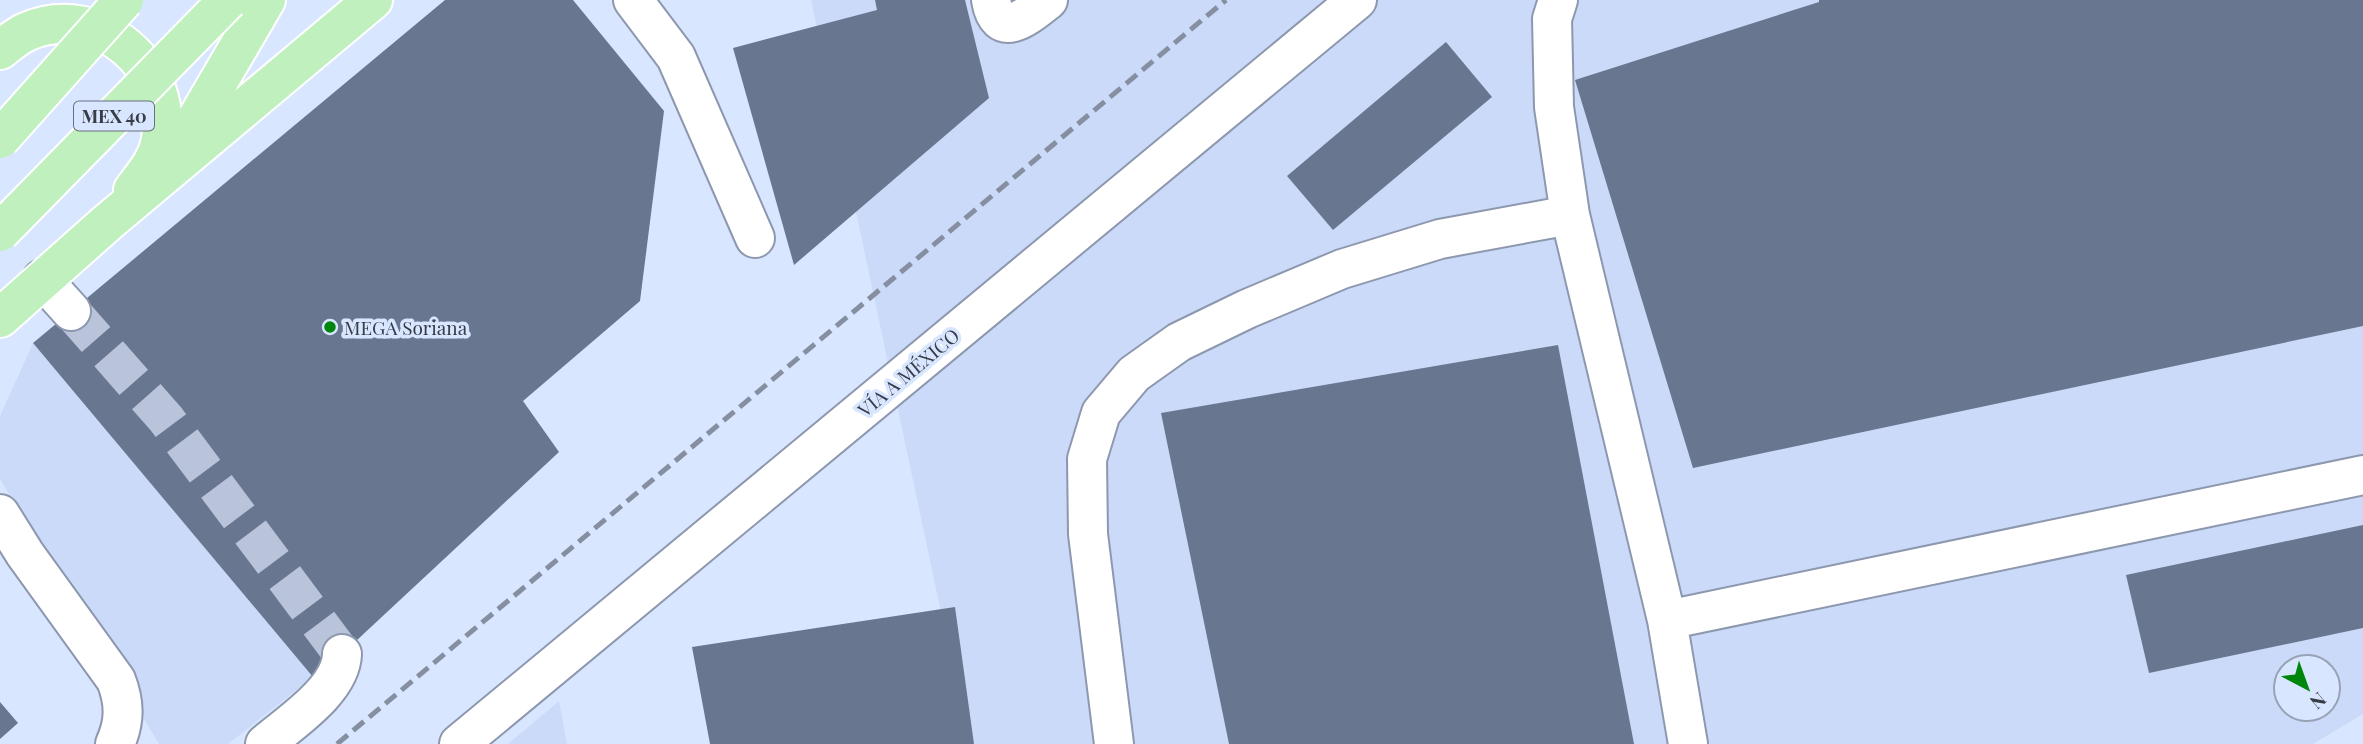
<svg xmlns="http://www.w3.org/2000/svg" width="2363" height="744" font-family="'Playfair Display',serif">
<rect width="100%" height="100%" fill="#d9e6ff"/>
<path fill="#cadaf8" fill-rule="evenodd" d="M 811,0 L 2363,0 L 2363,714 L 2313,744 L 969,744 ZM 2286,667 L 2328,667 L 2328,709 L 2286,709 Z
M 33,343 L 313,677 L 228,744 L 159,744 L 0,479 L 0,416 Z
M 559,701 L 567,744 L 508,744 Z"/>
<path fill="#697690" d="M 445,0 L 573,0 L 664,111 L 640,301 L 523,401 L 559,452 L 342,654 L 313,677 L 33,343 Z
M 875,0 L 965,0 L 989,98 L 794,265 L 733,48 L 877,10 Z
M 1819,0 L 2363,0 L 2363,326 L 1693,468 L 1575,80 L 1819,2 Z
M 1446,42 L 1492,97 L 1333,230 L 1287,176 Z
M 1558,345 L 1634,744 L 1229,744 L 1161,413 Z
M 2363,525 L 2363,628 L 2149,673 L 2126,575 Z
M 955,607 L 974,744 L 710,744 L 692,647 Z
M 0,702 L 18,723 L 0,739 Z"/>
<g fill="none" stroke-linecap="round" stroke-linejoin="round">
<path stroke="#b9c4da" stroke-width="38" stroke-dasharray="38 19" stroke-linecap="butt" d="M 71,311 L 166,419 L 342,654"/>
<defs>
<path id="minor" d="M 633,0 L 676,57 L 755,238
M 991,0 C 998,43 1029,15 1048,0
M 1558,0 L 1552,19 L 1554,107 L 1570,215 L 1667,620 L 1688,744
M 42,279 L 71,311
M 0,514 L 25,554 L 116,680 C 125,703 125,722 115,744
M 1667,620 L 2363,475
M 265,744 C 291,722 341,690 342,654
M 459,744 L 1357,0
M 1114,744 L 1088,534 L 1087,459 L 1101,413 L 1134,374 L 1179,342 L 1247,309 L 1342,269 L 1440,239 L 1570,215"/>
<path id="major" d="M 0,50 C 8,44 17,36 26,32 C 99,0 177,68 160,144 C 156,162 144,175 133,190
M 173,153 L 196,120 L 266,0
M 0,318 L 108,222 L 373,0"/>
</defs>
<use href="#minor" stroke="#8d98af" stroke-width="42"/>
<use href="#major" stroke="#fff" stroke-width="42"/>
<use href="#minor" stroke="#fff" stroke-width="38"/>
<use href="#major" stroke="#c0f0be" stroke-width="38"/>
<path stroke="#868fa1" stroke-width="5" stroke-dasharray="14 7" stroke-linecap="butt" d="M 337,744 L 1226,0"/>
<defs>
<path id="major-bridge" d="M 0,139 L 124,0
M 0,232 L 228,0"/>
</defs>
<use href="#major-bridge" stroke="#fff" stroke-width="42" stroke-linecap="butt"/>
<use href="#major-bridge" stroke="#c0f0be" stroke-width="38"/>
</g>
<circle fill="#00860c" stroke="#d9e6ff" stroke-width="2.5" cx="330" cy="327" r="7"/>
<g text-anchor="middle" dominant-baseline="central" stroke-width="7" stroke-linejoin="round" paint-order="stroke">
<rect fill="#d9e6ff" stroke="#686f7e" stroke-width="2" x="74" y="101.5" width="80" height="29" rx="5"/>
<g font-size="18" font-weight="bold" fill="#373c46">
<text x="114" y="116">MEX 40</text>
</g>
<g font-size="19" fill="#373c46" stroke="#d9e6ff" text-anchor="start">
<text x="344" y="327">MEGA Soriana</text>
</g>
<g font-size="19" fill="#373c46" stroke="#d9e6ff">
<text transform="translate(908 372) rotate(-40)">VÍA A MÉXICO</text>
</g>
</g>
<g transform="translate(2307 688) rotate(139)"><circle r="33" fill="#d9e6ff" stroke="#98a2b5" stroke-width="2"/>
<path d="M0-5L12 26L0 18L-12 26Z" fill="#00860c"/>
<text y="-10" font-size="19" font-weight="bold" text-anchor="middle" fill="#373c46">N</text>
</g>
</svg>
